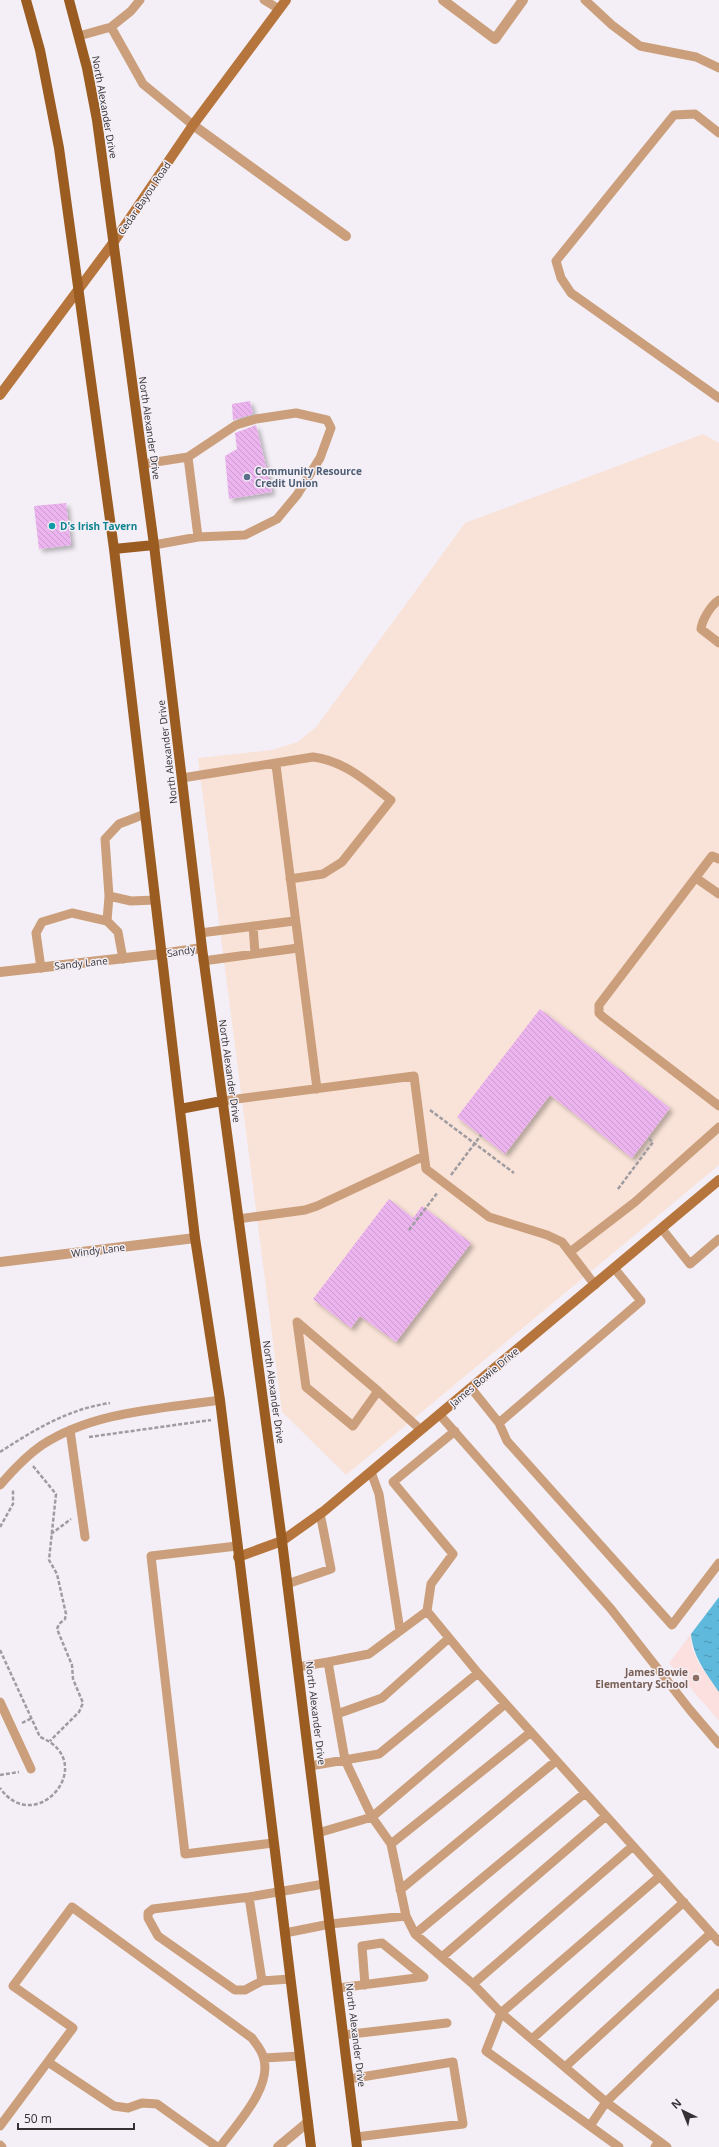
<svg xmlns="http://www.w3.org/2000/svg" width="719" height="2147" font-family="'Open Sans',sans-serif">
<defs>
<pattern id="water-ripples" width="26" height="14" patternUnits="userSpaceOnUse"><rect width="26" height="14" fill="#5eb9dc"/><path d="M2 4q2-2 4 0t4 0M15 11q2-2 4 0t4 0" fill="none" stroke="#4e97b3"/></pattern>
<pattern id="building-back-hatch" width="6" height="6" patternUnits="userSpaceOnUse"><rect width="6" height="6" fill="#ecb4ef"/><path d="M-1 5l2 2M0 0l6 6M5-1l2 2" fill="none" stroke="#cb9bce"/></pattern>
<filter id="shadow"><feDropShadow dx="3.5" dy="3.5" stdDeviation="2" flood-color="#0004"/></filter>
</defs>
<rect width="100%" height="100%" fill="#f4eff6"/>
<path fill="#fbe0df" d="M 691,1634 L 692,1648 L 699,1664 L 719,1692 L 719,1721 L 669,1663 Z"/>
<path fill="#f9e2d7" d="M 703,434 L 719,443 L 719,1165 L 346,1475 L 282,1412 L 198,758 L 272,750 L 298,742 L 317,726 L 465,523 Z"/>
<path fill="url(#water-ripples)" d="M 719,1597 L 719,1692 C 706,1673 693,1657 691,1634 Z"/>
<path fill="url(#building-back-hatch)" filter="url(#shadow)" d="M 250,401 L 253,414 L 233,420 L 232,404 Z
M 256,425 L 272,492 L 229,499 L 225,456 L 237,449 L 235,433 Z
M 66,503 L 71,545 L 39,549 L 34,506 Z
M 540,1009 L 670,1108 L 632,1158 L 550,1095 L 505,1154 L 457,1117 Z
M 389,1199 L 413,1218 L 422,1206 L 471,1243 L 396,1342 L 360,1316 L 351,1328 L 313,1299 Z"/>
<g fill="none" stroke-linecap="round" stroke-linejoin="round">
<path stroke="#9f9ca1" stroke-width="2.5" stroke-dasharray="4 2" stroke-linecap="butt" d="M 430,1110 L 514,1173
M 451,1175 L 481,1135
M 618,1189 L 653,1142 L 648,1138
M 409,1230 L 438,1192
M 89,1437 L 211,1420
M 0,1452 C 34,1430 68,1409 110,1403
M 33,1466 L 56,1494 L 49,1560 L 57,1574 L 66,1614 L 65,1619 L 59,1624 L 57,1629 L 72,1665 L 73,1679 L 83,1703 L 79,1712 L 50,1741
M 0,1527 L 13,1504 L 13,1489
M 51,1534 L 71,1519
M 0,1650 L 40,1737 C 101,1762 36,1839 0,1788
M 22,1723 L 32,1718
M 0,1775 L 19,1772"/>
<path stroke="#cb9f7b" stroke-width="9" d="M 264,0 L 279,9
M 585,0 L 612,25 L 640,46 L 696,57 L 719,68
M 111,27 L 131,11 L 140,0
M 79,36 L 111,27 L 143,84 L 193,125
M 719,133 L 695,114 L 674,115 L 556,261 L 561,278 L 571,293 L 719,398
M 188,457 L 236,425 L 256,419 L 296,413 L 327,420 L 331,428 L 320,458 L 297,495 L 277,519 L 245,535 L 198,537
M 143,464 L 188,457 L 198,537 L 154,545
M 719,600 C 711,605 702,620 701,629 L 719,643
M 276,765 L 317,1089
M 182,778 L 313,757 C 345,761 367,782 391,800 L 342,862 L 323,874 L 290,879
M 719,859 L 712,856 L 599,1005 L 599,1013 L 603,1017 L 719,1106
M 696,878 L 719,894
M 109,896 L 131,901 L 155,900
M 107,921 L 109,896 L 105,839 L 119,824 L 145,814
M 253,926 L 255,953
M 200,933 L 294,921
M 203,961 L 298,948
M 41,968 L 36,933 L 42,922 L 72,913 L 107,921 L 118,932 L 123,959
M 222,1101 L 414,1076 L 426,1169 L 489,1217 L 547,1235 L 562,1242 L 595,1285
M 238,1219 L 305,1210 L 317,1206 L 424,1156
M 662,1229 L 690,1264 L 719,1239
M 570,1252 L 635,1202 L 719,1127
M 471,1388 L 499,1423 L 641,1301 L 614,1268
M 378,1391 L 353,1426 L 306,1387 L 297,1322 L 378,1391 L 421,1430
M 439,1414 L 611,1609 L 690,1710 L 719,1744
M 499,1423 L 507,1441 L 672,1625 L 719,1563
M 70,1430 L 85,1537
M 371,1472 L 379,1494 L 400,1631
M 0,1485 C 13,1470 26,1456 42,1445 C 94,1411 161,1409 220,1400
M 237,1546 L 151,1556 L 185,1854 L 273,1843
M 287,1584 L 331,1569 L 320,1513
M 427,1611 L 478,1673 L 719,1942
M 298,1667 L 328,1662
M 0,1702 L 31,1769
M 337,1714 L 382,1698 L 449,1638
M 310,1766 L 379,1754 L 478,1673
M 318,1833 L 372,1817 L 505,1704
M 391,1844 L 531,1732
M 400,1890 L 556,1761
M 249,1897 L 262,1981
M 406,1916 L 391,1844 L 372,1817 L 345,1760 L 328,1662 L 369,1654 L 427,1611 L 431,1584 L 453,1554 L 393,1482 L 455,1431
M 285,1933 L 330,1924 L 406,1916 L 415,1934 L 473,1984 L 501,2013 L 486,2051 L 619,2147
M 415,1934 L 585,1793
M 442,1957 L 606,1816
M 290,1979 L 262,1981 L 245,1990 L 235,1990 L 158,1936 L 148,1918 L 148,1913 L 153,1909 L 249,1897 L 324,1884
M 473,1984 L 633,1846
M 338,1988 L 424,1977 L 382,1943 L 362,1946 L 365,1985
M 343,2035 L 447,2023
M 532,2039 L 684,1902
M 264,2058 L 300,2056
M 48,2062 L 114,2106 L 128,2108 L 142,2103 L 157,2104 L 217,2147
M 565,2067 L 711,1933
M 349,2079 L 453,2062 L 463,2124 L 356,2137
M 0,2126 L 73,2028 L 13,1986 L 72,1907 L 252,2038 C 256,2044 261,2049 263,2056 C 274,2086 236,2125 220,2147
M 590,2126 L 606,2102 L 501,2013 L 660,1876
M 659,2141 L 606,2102 L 719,1993
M 0,2145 L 2,2147
M 655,2147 L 659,2141 L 667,2147"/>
<path stroke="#cb9f7b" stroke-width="10" d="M 443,0 L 495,39 L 523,0
M 193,125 L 346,236
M 0,972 L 161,954 L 202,948
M 0,1262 L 195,1238
M 278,2147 L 308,2122"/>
<path stroke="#b6753c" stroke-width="10" d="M 0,395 L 113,243 L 193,125 L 286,0
M 238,1557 L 282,1541 L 324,1511 L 719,1180"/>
<path stroke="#9a5c20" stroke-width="10" d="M 26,0 L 40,50 L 59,148 L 114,549 L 195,1238 L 220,1400 L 311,2147
M 69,0 L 87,68 L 97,120 L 154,545 L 202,948 L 282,1541 L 357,2147
M 114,549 L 154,545
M 180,1109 L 222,1101"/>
</g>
<circle fill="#5c6f8a" stroke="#f4eff6" stroke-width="1.5" cx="247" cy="477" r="4"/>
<circle fill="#0f9aa8" stroke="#f4eff6" stroke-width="1.5" cx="52" cy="526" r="4"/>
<circle fill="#8d6e63" stroke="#f4eff6" stroke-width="1.5" cx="696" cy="1678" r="4"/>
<g text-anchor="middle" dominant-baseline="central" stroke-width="3" stroke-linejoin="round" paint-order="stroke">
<g font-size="10" fill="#333134" stroke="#f4eff6">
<text transform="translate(105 107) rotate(80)">North Alexander Drive</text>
<text transform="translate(144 198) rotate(-56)">Cedar Bayou Road</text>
<text transform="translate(150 428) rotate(82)">North Alexander Drive</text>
<text transform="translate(167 752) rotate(-97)">North Alexander Drive</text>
<text transform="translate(181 951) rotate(-9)">Sandy</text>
<text transform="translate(81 963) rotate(-6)">Sandy Lane</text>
<text transform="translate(230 1071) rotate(82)">North Alexander Drive</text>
<text transform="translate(98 1250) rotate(-7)">Windy Lane</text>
<text transform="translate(484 1377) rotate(-40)">James Bowie Drive</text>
<text transform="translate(274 1392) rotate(82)">North Alexander Drive</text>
<text transform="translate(316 1713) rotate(83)">North Alexander Drive</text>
<text transform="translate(356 2035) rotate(83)">North Alexander Drive</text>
</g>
<g font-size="10" font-weight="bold" fill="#4e5e75" stroke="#f4eff6" text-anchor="start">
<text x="255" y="471">Community Resource<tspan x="255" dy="12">Credit Union</tspan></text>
</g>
<g font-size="10" font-weight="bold" fill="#0d838f" stroke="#f4eff6" text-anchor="start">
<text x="60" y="526">D's Irish Tavern</text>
</g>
<g font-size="10" font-weight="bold" fill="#785e54" stroke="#f4eff6" text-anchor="end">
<text x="688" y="1672">James Bowie<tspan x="688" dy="12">Elementary School</tspan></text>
</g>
</g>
<g transform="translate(683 2111) rotate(317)" stroke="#f4eff6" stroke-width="3" paint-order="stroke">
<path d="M0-3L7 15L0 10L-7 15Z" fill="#333134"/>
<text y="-6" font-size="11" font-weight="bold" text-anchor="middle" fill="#333134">N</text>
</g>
<path d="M18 2123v6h116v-6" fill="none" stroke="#333134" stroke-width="2"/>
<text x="24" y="2123" font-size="12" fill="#333134" stroke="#f4eff6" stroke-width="3" paint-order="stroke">50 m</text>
</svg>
